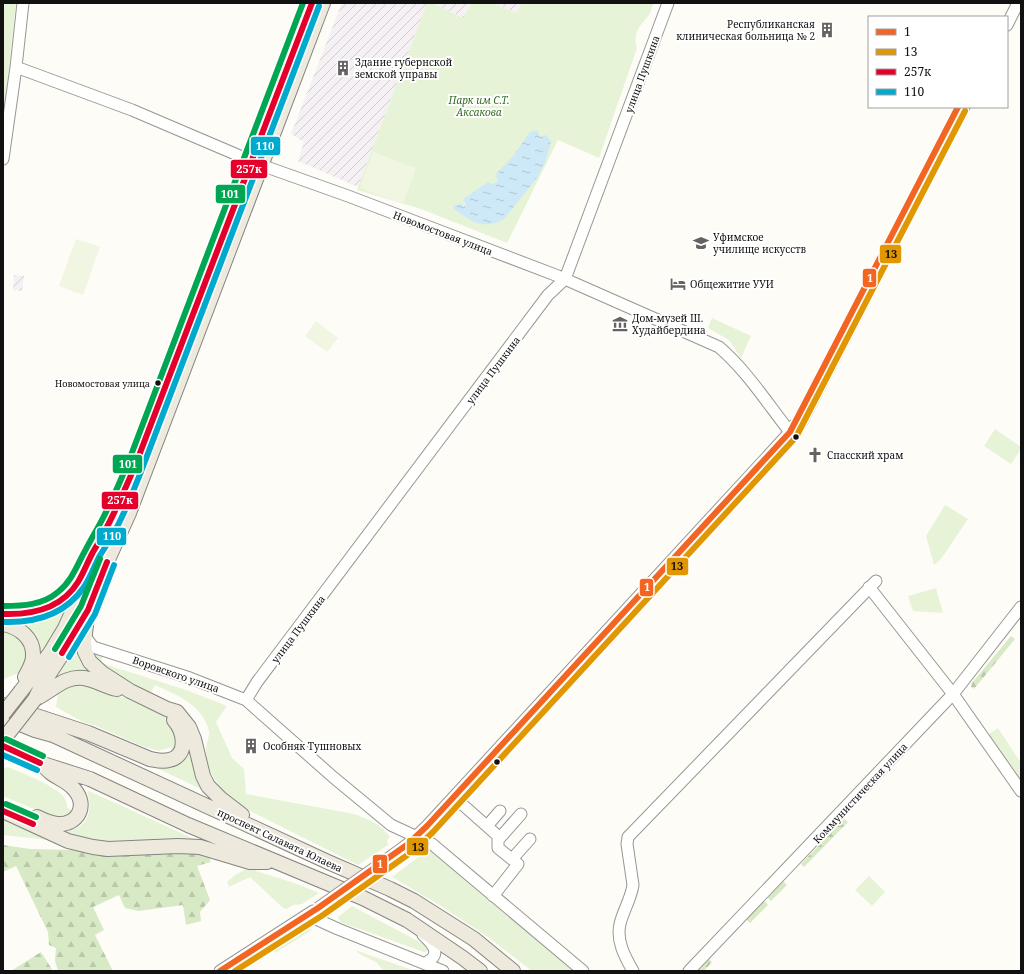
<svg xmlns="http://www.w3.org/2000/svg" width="1024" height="974" font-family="'Noto Serif',serif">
<defs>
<pattern id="industrial-furrows" width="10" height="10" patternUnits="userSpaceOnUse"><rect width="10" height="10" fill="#f5f0f3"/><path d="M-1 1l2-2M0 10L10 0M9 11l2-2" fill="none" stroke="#d1cdcf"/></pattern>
<pattern id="forest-firs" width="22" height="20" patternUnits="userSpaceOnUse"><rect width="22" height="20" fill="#d8eac5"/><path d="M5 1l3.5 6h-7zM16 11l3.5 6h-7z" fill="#b8c8a8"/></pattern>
<pattern id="water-ripples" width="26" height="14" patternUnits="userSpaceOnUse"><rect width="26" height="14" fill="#cde8f7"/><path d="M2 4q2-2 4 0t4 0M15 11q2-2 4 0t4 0" fill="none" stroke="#afc6d3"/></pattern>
</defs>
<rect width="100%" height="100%" fill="#fdfcf7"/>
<path fill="url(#industrial-furrows)" d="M 342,3 L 427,3 L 358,187 L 298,161 L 304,142 L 291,134 Z
M 433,3 L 472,3 L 463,18 Z
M 492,3 L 522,3 L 516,13 Z
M 14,275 L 24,276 L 22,291 L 13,290 Z"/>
<path fill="#e7f3d7" d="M 3,3 L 16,3 L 3,121 Z
M 427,3 L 433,3 L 463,18 L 472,3 L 492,3 L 516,13 L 522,3 L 654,3 C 652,7 651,11 649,15 C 640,26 632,33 637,48 L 599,158 L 558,140 L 507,243 L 421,209 L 357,190 Z
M 712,318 L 751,336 L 741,358 L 729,340 L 708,328 Z
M 995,429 L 1021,447 L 1021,449 L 1011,464 L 984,446 Z
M 945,505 L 968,519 L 941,559 L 934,565 L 926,536 Z
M 936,588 L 943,613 L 913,611 L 908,596 Z
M 66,603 L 68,604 L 67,610 L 40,657 L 11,620 Z
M 3,629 L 23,639 L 28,657 L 21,674 L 19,673 L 6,678 L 3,681 Z
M 80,638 L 100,677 L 59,678 L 58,676 Z
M 88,652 L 103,654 L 101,663 L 186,690 L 227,706 L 216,722 L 232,758 L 244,769 L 246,794 L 354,814 C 371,820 379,823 390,837 L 387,840 L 388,845 L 358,865 L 228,800 L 230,797 C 216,785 206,768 206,749 C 206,743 210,737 209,731 C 203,705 177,695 155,685 L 151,692 L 117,678 Z
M 76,683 L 109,691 L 164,716 L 171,722 L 178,741 L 174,752 L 171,747 L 159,751 L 142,746 L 94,725 L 85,723 L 56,707 L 58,693 L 57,692 Z
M 998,728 L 1021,763 L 1021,779 L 1019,780 L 1017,780 L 989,736 L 990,733 Z
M 190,740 L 205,791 L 150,765 L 161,766 Z
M 8,767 C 22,774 71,789 67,808 L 72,810 C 65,817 57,816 48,815 L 3,796 L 3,768 Z
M 89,791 L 201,842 L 107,845 L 59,832 C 84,831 95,816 87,792 Z
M 3,815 L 57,841 L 3,835 Z
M 429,849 L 446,861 L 575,971 L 532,971 L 488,937 L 441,906 L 392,877 Z
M 250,867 L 256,871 L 297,884 L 319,893 L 302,904 L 293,905 L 287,909 L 283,908 L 250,877 L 229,887 L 227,882 L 235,875 Z
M 869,876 L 885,892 L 872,906 L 855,890 Z
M 352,906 L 427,946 L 428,951 L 424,952 L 340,922 L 338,917 Z
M 314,929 L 275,953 L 273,950 L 304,931 Z
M 355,950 L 415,971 L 384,971 L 376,962 L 361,955 Z"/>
<path fill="url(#forest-firs)" d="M 1011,636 L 1015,639 L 974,689 L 971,687 L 972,683 Z
M 844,819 L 848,822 L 804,867 L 801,864 Z
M 3,845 L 30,849 L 208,853 L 211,862 L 197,866 L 210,900 L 200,912 L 201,921 L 186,925 L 183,905 L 139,911 L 125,908 L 119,895 L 93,907 L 104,930 L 95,935 L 113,971 L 58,971 L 55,961 L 56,948 L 49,945 L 48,932 L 16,866 L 3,872 Z
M 783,881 L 787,885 L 771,901 L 767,897 Z
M 764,901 L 768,905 L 750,923 L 746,919 Z
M 41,952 L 53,971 L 11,971 Z
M 709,959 L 712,962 L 704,971 L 698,971 Z"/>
<path fill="#f0f6e1" d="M 373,152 L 416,168 L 403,204 L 360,188 Z
M 76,239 L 100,247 L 83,295 L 59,286 Z
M 316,321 L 338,338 L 327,352 L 305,336 Z"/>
<path fill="url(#water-ripples)" d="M 537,130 L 540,137 L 546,135 L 551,141 L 546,160 L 537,178 L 504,219 C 483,231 471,221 454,209 L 454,205 L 461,204 L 464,207 L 466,204 L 463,199 L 488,182 L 492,184 L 496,183 L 498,181 L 496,174 L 514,155 L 530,132 Z"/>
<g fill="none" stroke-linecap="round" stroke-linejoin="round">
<defs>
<path id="minor" d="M 1007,25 L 1018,3
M 16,67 L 132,110 L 261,165 L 348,196 L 558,276 L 719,347 C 747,371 767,403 790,432 L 801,423 L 964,107
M 3,159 L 16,67 L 23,3
M 869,587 L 953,694 L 1021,791
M 85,633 L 87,639 L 93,647 L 190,678 L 246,700 L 333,777 L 391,825 L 432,844 L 583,971
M 246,700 L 257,682 L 548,295 L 565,279 L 668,3
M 454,797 L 498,836 L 498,848 L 518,864 L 493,896
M 487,826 L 500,811
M 498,840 L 521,814
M 393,855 L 408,844 L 427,826 L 790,432 L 793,426
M 512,859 L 530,839
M 307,915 L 338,929 L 443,971
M 423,935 C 434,945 442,955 425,963
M 220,971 L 313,911
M 633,971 C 625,957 616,941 620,924 C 623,911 631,899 633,885 L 627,844 L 628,837 L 876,581
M 689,971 L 953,694 L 1021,607"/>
<path id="major" d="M 188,330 L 312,3
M 3,614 C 40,617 66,605 83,571
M 87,618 L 84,641 L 85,652 L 90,662 L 102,673 L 130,691 L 167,709 L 177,712 L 189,727 L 194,739 L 203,776 L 208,786 L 220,798 L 242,815
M 3,624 C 19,627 34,638 33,656 C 33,664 28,671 25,677
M 21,691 L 50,653 L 65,628 L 91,571 L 103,536 L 135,466 L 168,381
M 35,699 L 42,685 L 74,636 L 88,610 L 101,575 L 129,513 L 323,3
M 35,699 C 52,691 65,675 84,678 C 96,680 106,687 117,689
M 3,705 L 88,733 L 150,759 C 156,760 162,762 169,760 C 189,756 184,731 174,720
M 3,717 L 35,730 L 53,735 L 328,862 L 390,889 L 414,901 L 474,939 L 513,971
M 3,746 C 15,751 29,756 40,763 C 44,765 47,770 51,773 C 59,779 67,781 74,789 C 88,805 79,825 57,824 C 50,823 43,820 37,817
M 40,763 L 90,779 L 188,825 L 363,898 L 407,920 L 463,958 L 480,971
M 3,811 L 68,841 L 93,847 L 108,849 L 178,846 L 200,847 L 250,862 L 267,862"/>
</defs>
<use href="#minor" stroke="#979795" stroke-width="13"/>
<use href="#major" stroke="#858482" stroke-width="16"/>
<use href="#minor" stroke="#fffffe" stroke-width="11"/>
<use href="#major" stroke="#ede9dc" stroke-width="14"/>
<defs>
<path id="minor-bridge" d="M 318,908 L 393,855"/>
<path id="major-bridge" d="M 3,714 L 21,691
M 3,740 L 35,699"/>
</defs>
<use href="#minor-bridge" stroke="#979795" stroke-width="13" stroke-linecap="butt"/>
<use href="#major-bridge" stroke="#858482" stroke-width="16" stroke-linecap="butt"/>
<use href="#minor-bridge" stroke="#fffffe" stroke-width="11"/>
<use href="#major-bridge" stroke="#ede9dc" stroke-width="14"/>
<defs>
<path id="bus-1" d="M 220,971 L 318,908 L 408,844 L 427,826 L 790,432 L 958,107"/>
<path id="bus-2" d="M 235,971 L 323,915 L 413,851 L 433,832 L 796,437 L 965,111"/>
<path id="bus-3" d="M 3,614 C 32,615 62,608 78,582 C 84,572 88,561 93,552 C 110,524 122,496 135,466 L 312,3
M 62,653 L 88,610 L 107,562
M 3,746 L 40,763
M 3,811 L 33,824"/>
<path id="bus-4" d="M 3,622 C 35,623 65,615 84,587 C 90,578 94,567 99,557 C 106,546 113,535 119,523 C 128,505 135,487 142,469 L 319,6
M 69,657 L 95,614 L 114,565
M 3,755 L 37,770"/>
<path id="bus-5" d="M 3,606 C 23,606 43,605 58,592 C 72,581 77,565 85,551 C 91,539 98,528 104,516 C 113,499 120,481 128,463 L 303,3
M 55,649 L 81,606 L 100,559
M 6,739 L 43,756
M 6,804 L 36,817"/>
</defs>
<use href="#bus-1" stroke="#fff" stroke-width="9"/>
<use href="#bus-2" stroke="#fff" stroke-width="9"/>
<use href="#bus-3" stroke="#fff" stroke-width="9"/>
<use href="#bus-4" stroke="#fff" stroke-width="9"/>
<use href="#bus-5" stroke="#fff" stroke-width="9"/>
<use href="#bus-1" stroke="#f26522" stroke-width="6"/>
<use href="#bus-2" stroke="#e09702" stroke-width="6"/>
<use href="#bus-3" stroke="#e4002b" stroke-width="6"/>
<use href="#bus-4" stroke="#00a9ce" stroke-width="6"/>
<use href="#bus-5" stroke="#00a651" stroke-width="6"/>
</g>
<defs>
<symbol id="building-bare" viewBox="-9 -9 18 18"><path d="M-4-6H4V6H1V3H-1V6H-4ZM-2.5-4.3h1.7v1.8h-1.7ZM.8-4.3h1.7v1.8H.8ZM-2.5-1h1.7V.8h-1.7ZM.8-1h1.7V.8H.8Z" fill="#646362" stroke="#fff" stroke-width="2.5" paint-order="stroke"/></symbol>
<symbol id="university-bare" viewBox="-9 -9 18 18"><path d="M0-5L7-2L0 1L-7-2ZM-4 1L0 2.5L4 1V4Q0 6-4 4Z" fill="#646362" stroke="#fff" stroke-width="2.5" paint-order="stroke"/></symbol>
<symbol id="hotel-bare" viewBox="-9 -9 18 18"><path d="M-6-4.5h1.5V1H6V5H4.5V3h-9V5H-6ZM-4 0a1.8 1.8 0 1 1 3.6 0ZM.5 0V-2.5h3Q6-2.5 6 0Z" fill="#646362" stroke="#fff" stroke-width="2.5" paint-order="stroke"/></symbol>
<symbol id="museum-bare" viewBox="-9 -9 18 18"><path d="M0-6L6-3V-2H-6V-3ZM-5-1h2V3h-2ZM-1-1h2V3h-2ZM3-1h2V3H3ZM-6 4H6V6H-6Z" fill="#646362" stroke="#fff" stroke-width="2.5" paint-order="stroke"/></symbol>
<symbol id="church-bare" viewBox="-9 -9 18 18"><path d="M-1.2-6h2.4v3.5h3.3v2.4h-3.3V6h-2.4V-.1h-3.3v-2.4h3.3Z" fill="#646362" stroke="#fff" stroke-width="2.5" paint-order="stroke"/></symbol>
</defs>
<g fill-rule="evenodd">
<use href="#building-bare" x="816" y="19" width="22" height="22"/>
<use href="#building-bare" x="332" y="57" width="22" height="22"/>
<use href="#university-bare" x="690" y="232" width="22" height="22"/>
<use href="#hotel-bare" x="667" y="273" width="22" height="22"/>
<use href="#museum-bare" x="609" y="313" width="22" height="22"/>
<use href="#church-bare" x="804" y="444" width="22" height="22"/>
<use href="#building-bare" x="240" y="735" width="22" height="22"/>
</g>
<g fill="#111" stroke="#fff" stroke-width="1.5">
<circle cx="158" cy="383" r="3.5"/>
<circle cx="796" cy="437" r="3.5"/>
<circle cx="497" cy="762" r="3.5"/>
</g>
<g text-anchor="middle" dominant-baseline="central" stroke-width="4" stroke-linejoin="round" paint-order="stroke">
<g font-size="9" fill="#111" stroke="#fff" text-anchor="end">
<text x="150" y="383">Новомостовая улица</text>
</g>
<g font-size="10" fill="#111" stroke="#fff" text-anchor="start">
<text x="815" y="24" text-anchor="end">Республиканская<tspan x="815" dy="12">клиническая больница № 2</tspan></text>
<text x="355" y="62">Здание губернской<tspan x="355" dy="12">земской управы</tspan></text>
<text x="713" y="237">Уфимское<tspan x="713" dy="12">училище искусств</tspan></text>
<text x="690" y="284">Общежитие УУИ</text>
<text x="632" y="318">Дом-музей Ш.<tspan x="632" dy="12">Худайбердина</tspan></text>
<text x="827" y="455">Спасский храм</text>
<text x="263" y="746">Особняк Тушновых</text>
</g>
<g font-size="10" fill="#111" stroke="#fff">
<text transform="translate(642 74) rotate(-70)">улица Пушкина</text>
<text transform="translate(443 233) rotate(21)">Новомостовая улица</text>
<text transform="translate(493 370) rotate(-53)">улица Пушкина</text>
<text transform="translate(298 629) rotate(-53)">улица Пушкина</text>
<text transform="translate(176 674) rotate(19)">Воровского улица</text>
<text transform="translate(860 793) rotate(-47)">Коммунистическая улица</text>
<text transform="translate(280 840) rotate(25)">проспект Салавата Юлаева</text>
</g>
<g font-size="10" font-style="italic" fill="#2f6b1f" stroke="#fff">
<text x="479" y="100">Парк им С.Т.<tspan x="479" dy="12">Аксакова</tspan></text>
</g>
</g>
<g stroke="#fff" stroke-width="1.5">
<rect x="250" y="136" width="31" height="20" rx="4" fill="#00a9ce"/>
<rect x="230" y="159" width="38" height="20" rx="4" fill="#e4002b"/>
<rect x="215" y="184" width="31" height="20" rx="4" fill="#00a651"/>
<rect x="879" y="244" width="23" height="20" rx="4" fill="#e09702"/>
<rect x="862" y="268" width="15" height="20" rx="4" fill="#f26522"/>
<rect x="112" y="454" width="31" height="20" rx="4" fill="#00a651"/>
<rect x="101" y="491" width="38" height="19" rx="4" fill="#e4002b"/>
<rect x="96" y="527" width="31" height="19" rx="4" fill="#00a9ce"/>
<rect x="666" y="557" width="23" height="19" rx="4" fill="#e09702"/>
<rect x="639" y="578" width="15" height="19" rx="4" fill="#f26522"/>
<rect x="406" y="837" width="23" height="19" rx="4" fill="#e09702"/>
<rect x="372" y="854" width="16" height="20" rx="4" fill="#f26522"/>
</g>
<g font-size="11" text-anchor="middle" font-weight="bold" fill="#fff">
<text x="265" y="150">110</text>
<text x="249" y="173">257к</text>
<text x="230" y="198">101</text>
<text x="870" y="282">1</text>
<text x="128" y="468">101</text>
<text x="120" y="504">257к</text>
<text x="112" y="540">110</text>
<text x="647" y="591">1</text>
<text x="380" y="868">1</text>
</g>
<g font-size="11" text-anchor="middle" font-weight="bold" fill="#111">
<text x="891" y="258">13</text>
<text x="677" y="570">13</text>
<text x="418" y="851">13</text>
</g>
<rect width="1024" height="974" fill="none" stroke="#111111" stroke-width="8"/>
<rect x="868" y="16" width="140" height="92" fill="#ffffff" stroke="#a0a0a0"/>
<rect x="876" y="29" width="20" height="6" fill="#f26522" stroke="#a0a0a0"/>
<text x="904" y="36" font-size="12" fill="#111111">1</text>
<rect x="876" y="49" width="20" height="6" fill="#e09702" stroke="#a0a0a0"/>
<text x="904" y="56" font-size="12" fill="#111111">13</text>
<rect x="876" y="69" width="20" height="6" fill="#e4002b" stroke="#a0a0a0"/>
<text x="904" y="76" font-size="12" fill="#111111">257к</text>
<rect x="876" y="89" width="20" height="6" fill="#00a9ce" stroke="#a0a0a0"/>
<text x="904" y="96" font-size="12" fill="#111111">110</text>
</svg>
